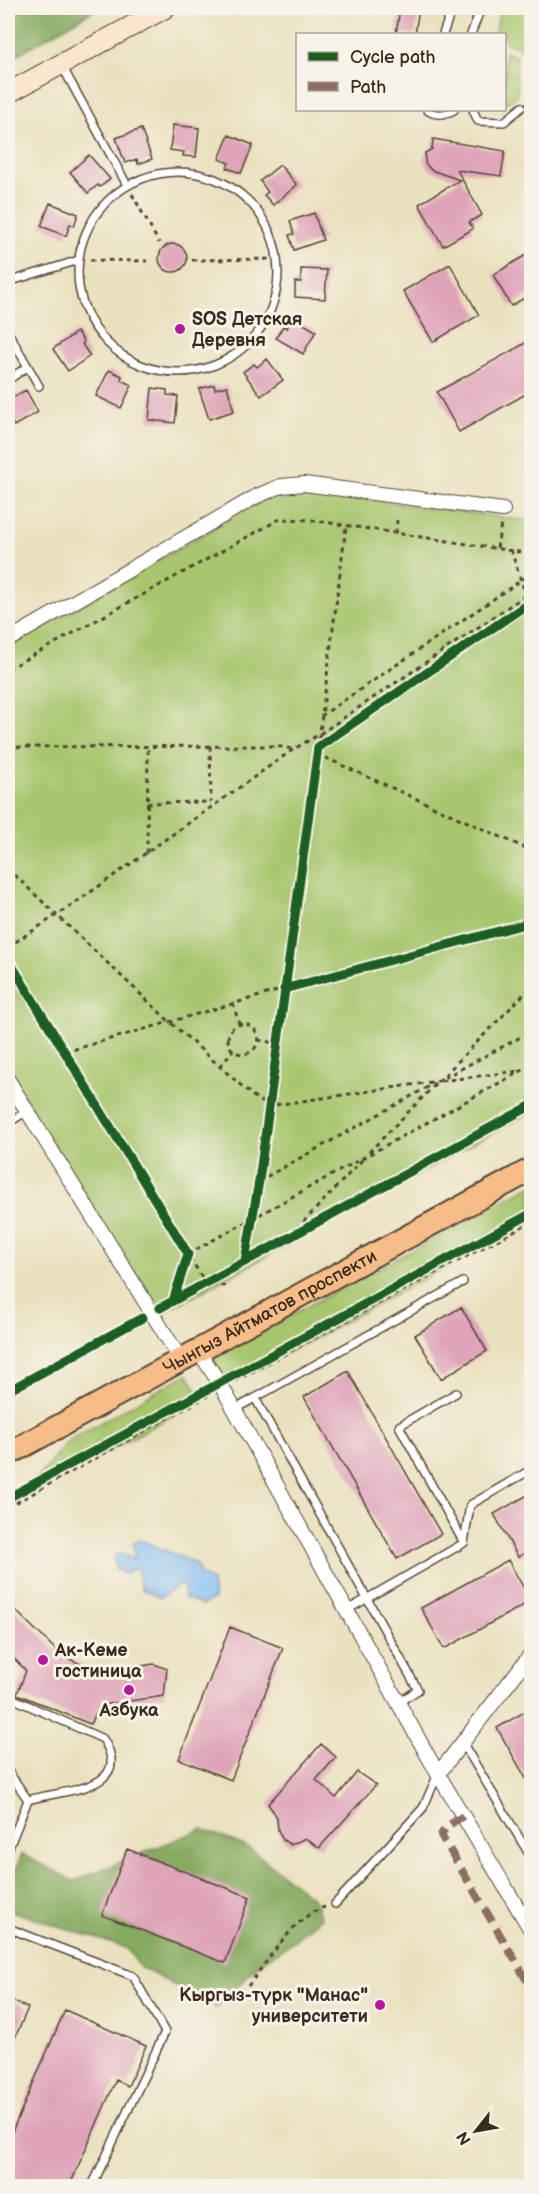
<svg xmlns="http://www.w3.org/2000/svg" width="539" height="2194" font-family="'Balsamiq Sans',sans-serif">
<rect width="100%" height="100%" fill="#f7f3e8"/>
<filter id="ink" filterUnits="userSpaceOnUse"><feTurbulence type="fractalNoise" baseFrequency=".0167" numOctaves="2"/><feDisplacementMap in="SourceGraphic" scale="12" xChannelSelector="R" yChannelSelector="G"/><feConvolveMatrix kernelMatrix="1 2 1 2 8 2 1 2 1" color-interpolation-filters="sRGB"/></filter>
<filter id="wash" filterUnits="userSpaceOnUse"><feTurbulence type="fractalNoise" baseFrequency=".008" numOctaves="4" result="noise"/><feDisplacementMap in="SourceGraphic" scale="24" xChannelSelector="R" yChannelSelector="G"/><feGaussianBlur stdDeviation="1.35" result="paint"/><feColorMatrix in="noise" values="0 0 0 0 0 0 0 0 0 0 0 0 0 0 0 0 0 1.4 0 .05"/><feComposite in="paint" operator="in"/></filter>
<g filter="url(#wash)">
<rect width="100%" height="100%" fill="#eae1bf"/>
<path fill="#a8c66e" stroke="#727846" stroke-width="1.5" d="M 501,8 L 530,8 C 536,25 529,35 520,49 L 505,42 L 504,34 L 494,34 Z
M 505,52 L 517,57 C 517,64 515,72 516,79 C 518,94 521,96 505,103 Z
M 297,490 L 531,521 L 531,1112 L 159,1315 L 8,1072 L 8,647 L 266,498 L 279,492 Z
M 531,1186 L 531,1221 L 227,1385 L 213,1357 Z
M 187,1374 L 202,1399 L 36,1491 L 32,1485 L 68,1441 Z"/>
<path fill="#86ab61" stroke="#606a40" stroke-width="1.5" d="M 8,8 L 98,8 L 8,60 Z
M 202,1829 L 249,1848 L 314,1899 L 321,1918 L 291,1943 L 257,1966 L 217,2008 L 140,1967 L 126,1948 L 8,1910 L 8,1888 L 22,1854 L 74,1881 Z"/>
<path fill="#82bcf3" stroke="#5e7388" stroke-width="1.5" d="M 140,1540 L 197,1564 L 200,1575 L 212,1581 L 214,1599 L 203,1605 L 185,1598 L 184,1587 L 180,1584 L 160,1598 L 141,1589 L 138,1569 L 134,1568 L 125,1574 L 116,1569 L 114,1557 L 119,1553 L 133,1559 L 135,1557 L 133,1544 Z"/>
<g id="blocks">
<path fill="#dfa4b9" d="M 400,8 L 419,8 L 415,34 L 396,34 Z
M 173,125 L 199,128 L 196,157 L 183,156 L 184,152 L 170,150 Z
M 141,129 L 152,159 L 138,164 L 137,159 L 125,163 L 116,138 Z
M 229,135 L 253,145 L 241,173 L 227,168 L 229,163 L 219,159 Z
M 433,139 L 505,151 L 501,176 L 457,170 L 482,215 L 469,222 L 473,229 L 443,246 L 419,204 L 460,180 L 431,170 L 425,163 L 425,153 L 432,149 Z
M 89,155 L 110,179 L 100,187 L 98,185 L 88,193 L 70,172 Z
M 280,165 L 297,185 L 273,205 L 264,195 L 268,192 L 260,181 Z
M 50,203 L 78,214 L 74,226 L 70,224 L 66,236 L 41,226 Z
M 314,213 L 323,240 L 294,250 L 289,235 L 294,234 L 290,221 Z
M159 258a14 14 0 1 1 28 0a14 14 0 1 1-28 0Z
M 531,252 L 531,294 L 511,306 L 493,275 Z
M 450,264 L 479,315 L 433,342 L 403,291 Z
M 301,269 L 327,270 L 325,299 L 295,297 L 295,282 L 301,282 Z
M 293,318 L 316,331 L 303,354 L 276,338 L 283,326 L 287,328 Z
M 77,332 L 84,342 L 82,344 L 90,356 L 68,371 L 53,349 Z
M 531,340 L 531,391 L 459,432 L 437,392 Z
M 267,359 L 283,380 L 261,396 L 243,372 L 254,364 L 257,367 Z
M 109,370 L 122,376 L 121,380 L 132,385 L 121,408 L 96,396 Z
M 214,385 L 215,389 L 227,386 L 234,411 L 209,419 L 199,389 Z
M 152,388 L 167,390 L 167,395 L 178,396 L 175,423 L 149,420 Z
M 26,390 L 38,412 L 14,426 L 8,415 L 8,400 Z
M 461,1307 L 487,1351 L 441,1379 L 415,1335 Z
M 348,1371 L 441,1534 L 397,1559 L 304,1397 Z
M 531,1493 L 531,1550 L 518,1557 L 494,1514 Z
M 508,1560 L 531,1601 L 444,1649 L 421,1608 Z
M 8,1603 L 61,1655 L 99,1673 L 154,1664 L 167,1669 L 164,1696 L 101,1705 L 90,1724 L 17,1694 L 26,1671 L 8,1652 Z
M 230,1627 L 283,1648 L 231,1780 L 179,1759 Z
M 531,1708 L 531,1787 L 497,1728 Z
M 321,1744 L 336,1757 L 316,1780 L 336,1798 L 357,1772 L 376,1785 L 319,1848 L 305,1838 L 291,1845 L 283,1840 L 278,1830 L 277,1817 L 268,1804 Z
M 127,1849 L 250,1897 L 225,1963 L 102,1915 Z
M 8,1999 L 28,2008 L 8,2054 Z
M 65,2010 L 146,2046 L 128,2086 L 116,2080 L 69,2187 L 8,2187 L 8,2141 Z"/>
</g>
</g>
<g filter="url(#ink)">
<use href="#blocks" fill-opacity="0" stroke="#554536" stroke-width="1.5"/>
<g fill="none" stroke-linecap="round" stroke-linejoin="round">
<defs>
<path id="service" d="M 443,34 L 452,8
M 471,34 L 481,8
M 62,66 L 127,185
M 427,110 C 435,116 445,115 454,110
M 473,110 L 478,121 L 504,122 L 522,107
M78 272a100 100 0 1 1 200 0a100 100 0 1 1-200 0Z
M 8,282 L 79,260
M 8,332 L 39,386
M 8,380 L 27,367
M 8,1123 L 27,1111
M 456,1393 L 399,1426 L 464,1543
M 255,1398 L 463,1282
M 235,1409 L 255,1398 L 418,1690 L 399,1702
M 347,1610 L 464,1543 L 470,1505 L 532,1469
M 8,1699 L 14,1699 L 103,1739 C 136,1791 60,1790 28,1800
M 462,1742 L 532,1859
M 8,1771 L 28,1800
M 8,1850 L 28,1800
M 335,1904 L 423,1808 L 438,1774
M 8,1928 L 133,1976 L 165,2032 L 92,2186"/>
<path id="minor" d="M 8,640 L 257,496 L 281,486 L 304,484 L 503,510
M 8,1080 L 181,1360
M 198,1350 L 222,1387 L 438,1774 L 532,1932
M 438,1774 L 532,1653"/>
<path id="secondary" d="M 8,93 L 165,8"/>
<g id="primary">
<path id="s1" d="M 8,1454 L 532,1169"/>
</g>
</defs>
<use href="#service" stroke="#554536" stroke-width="10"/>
<use href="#minor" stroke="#554536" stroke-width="16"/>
<use href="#secondary" stroke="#554536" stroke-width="22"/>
<use href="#primary" stroke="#554536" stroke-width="26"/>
<path stroke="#554536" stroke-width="3" stroke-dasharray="4.5 4.5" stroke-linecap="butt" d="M 132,194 L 159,243
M 90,260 L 147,261
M 192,260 L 278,259
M 396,533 L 397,520
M 497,548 L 501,524
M 511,550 L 532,614
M 8,669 L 280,519 L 311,520 L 532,554
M 321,716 L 532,573
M 210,746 L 211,802
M 8,747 L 275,746 L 293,749
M 318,747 L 346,526
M 317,754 L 532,851
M 147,803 L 211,802
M 147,853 L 148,746
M 8,869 L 170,1022 L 253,1096 L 268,1106 L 438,1081 L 532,1031
M 8,947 L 75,903 L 294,749 L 318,735 L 532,591
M 233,1003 L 239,1024
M228 1039a15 15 0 1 1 30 0a15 15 0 1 1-30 0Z
M 258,1040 L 277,1043
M 65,1052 L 284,989
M 220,1066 L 233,1050
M 441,1081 L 518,1071
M 369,1152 L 532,986
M 259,1181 L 435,1083
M 291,1235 L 363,1159
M 225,1286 L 205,1283 L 188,1254 L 532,1065
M 262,1354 L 266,1363
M 235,1381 L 532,1221
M 8,1507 L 211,1394
M 248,1986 C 268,1961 294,1916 325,1907"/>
<use href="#service" stroke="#fff" stroke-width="7"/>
<use href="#minor" stroke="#fff" stroke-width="14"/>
<use href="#secondary" stroke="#fce5cf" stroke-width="20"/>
<use href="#primary" stroke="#f7bd88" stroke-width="22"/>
<path stroke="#8d6e63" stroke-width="8" stroke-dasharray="15 8" stroke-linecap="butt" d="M 463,1816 L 446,1827 L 441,1835 L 532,1989"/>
<defs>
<path id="cycleway" d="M 8,959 L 188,1254 L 173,1301
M 284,989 L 532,922
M 245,1261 L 259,1181 L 318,747 L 532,601
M 160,1308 L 532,1105
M 8,1391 L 142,1318
M 8,1498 L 532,1213"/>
</defs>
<use href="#cycleway" stroke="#f7f3e8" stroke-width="13"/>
<use href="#cycleway" stroke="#1b5e20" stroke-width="9"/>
</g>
</g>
<g fill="#b5179e" stroke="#f7f3e8" stroke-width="2">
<circle cx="180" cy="329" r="6"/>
<circle cx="43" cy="1660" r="6"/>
<circle cx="129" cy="1690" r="6"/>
<circle cx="380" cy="2005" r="6"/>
</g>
<g text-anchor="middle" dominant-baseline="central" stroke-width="6" stroke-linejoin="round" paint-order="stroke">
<g font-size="18" font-weight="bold" fill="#3b2a1e" stroke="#f7f3e8" text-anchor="start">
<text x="192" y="319">SOS Детская<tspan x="192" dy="21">Деревня</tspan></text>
<text x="55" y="1650">Ак-Кеме<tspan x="55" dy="21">гостиница</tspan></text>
<text x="129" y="1710" text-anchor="middle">Азбука</text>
<text x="368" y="1995" text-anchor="end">Кыргыз-түрк "Манас"<tspan x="368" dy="21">университети</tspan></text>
</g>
<g font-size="18" fill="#3b2a1e" stroke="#f7f3e8">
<text stroke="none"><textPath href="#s1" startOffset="298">Чынгыз Айтматов проспекти</textPath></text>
</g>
</g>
<rect width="539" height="2194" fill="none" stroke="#f7f3e8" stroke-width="30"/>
<rect x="296" y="33" width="210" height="78" fill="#f7f3e8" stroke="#aca397" stroke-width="1.5"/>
<rect x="308" y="52" width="30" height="9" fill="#1b5e20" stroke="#aca397" stroke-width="1.5"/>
<text x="350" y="63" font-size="18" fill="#3b2a1e">Cycle path</text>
<rect x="308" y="82" width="30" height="9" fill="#8d6e63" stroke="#aca397" stroke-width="1.5"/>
<text x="350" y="93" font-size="18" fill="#3b2a1e">Path</text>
<g transform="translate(476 2131) rotate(239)" stroke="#f7f3e8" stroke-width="4.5" paint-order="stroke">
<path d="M0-4.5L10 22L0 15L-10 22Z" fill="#3b2a1e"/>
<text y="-9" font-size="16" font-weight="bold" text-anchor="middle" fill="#3b2a1e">N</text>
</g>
</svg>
